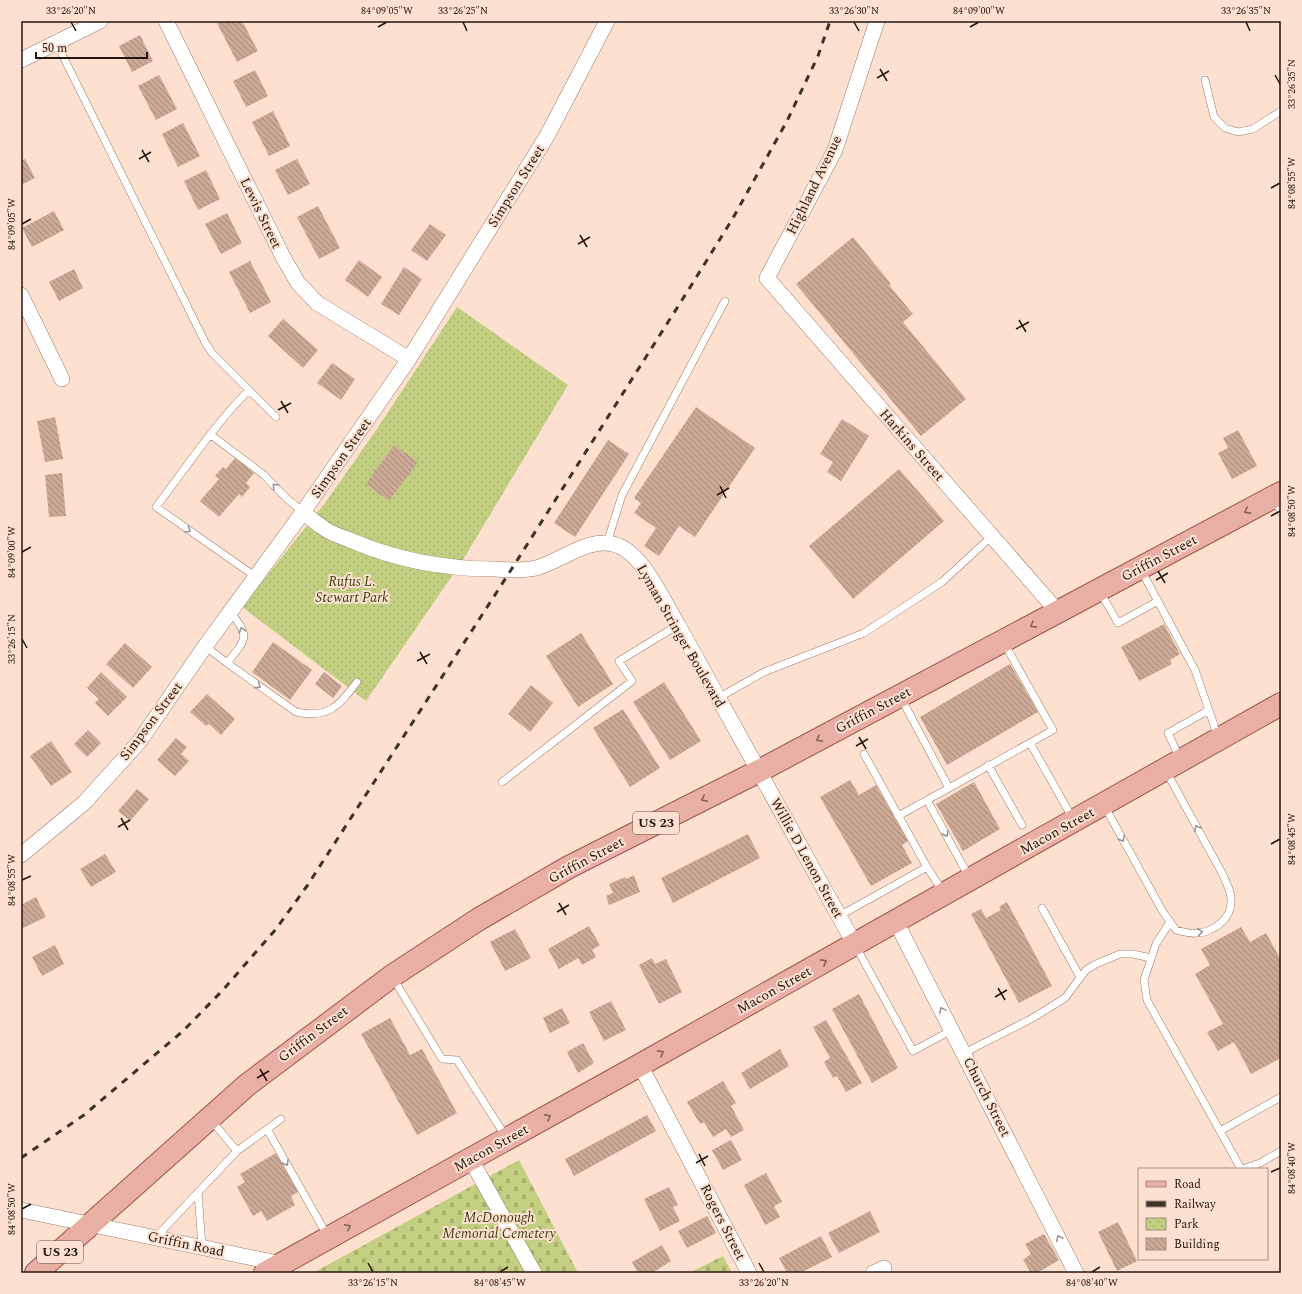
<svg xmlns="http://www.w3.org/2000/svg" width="1302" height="1294" font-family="Spectral,serif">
<defs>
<pattern id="cemetery-stones" width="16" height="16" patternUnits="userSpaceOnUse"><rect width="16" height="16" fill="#c3cf80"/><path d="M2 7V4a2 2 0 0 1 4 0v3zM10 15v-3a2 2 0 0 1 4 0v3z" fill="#a7b16d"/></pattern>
<pattern id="park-dots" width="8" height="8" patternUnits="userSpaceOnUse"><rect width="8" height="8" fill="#c3cf80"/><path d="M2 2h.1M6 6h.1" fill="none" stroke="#a7b16d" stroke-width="1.8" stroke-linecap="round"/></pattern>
<pattern id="building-back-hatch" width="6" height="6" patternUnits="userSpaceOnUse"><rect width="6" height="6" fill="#cca995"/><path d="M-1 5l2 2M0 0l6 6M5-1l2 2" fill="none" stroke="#a58978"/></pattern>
</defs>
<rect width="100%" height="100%" fill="#fde0cf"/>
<path fill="url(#cemetery-stones)" d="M 519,1160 L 578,1273 L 313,1273 Z
M 723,1256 L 732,1273 L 689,1273 Z"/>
<path fill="url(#park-dots)" d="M 457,307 L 568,385 L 461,563 L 366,701 L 242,607 L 325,503 L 377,429 Z"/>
<path fill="url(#building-back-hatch)" d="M 216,21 L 242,21 L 258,51 L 237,62 Z
M 140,35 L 153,61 L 132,72 L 119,46 Z
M 255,70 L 268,96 L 246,107 L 233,81 Z
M 159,75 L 177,109 L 156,120 L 138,86 Z
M 273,111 L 290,146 L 269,156 L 252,122 Z
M 183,123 L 200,156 L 178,167 L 162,134 Z
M 25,159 L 35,178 L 21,185 L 21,161 Z
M 297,159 L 310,184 L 288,195 L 275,170 Z
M 206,170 L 220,199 L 198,210 L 184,181 Z
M 318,206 L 340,248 L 319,259 L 297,217 Z
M 54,211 L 64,230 L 32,247 L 22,228 Z
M 227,213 L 242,243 L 221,254 L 205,224 Z
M 430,224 L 446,235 L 427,261 L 411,250 Z
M 853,237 L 891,284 L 889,285 L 913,314 L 903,322 L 966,399 L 921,436 L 796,284 Z
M 359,260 L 382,277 L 368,297 L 345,280 Z
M 250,261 L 271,302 L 250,313 L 229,272 Z
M 404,267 L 422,279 L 399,315 L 381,304 Z
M 74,269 L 83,288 L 59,301 L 49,282 Z
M 283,319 L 318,350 L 303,368 L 268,336 Z
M 332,363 L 355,379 L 341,400 L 317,383 Z
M 696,407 L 755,448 L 695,537 L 679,526 L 659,556 L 644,546 L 656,528 L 634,513 L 641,503 L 634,498 Z
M 55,417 L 63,459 L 45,462 L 37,421 Z
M 842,419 L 869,436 L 841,481 L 827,472 L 833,462 L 820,454 Z
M 1238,430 L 1257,466 L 1232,479 L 1218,453 L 1228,448 L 1223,438 Z
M 608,440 L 629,454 L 575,537 L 554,523 Z
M 394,445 L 418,462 L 389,501 L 366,484 Z
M 235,458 L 254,473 L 246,483 L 250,487 L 242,497 L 239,494 L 219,517 L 200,501 L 219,479 L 215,476 L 223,467 L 226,469 Z
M 899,469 L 944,521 L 853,599 L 809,546 Z
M 62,473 L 66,516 L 49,517 L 45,475 Z
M 1164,624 L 1180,654 L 1170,660 L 1172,664 L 1139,681 L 1121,647 Z
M 581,633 L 613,684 L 578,707 L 546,656 Z
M 273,642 L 312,670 L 290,700 L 252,672 Z
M 125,643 L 152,667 L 133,688 L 106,664 Z
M 1010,664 L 1038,712 L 947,765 L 920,717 Z
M 101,672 L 127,697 L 108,716 L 95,703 L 99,699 L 87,688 Z
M 324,672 L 342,686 L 333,698 L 315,684 Z
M 664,682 L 701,741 L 670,760 L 633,702 Z
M 531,685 L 553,703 L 530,732 L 508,714 Z
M 207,694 L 235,719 L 221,735 L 209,724 L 206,726 L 190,712 Z
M 623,709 L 660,768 L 630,787 L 593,728 Z
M 88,730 L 101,743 L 87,757 L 74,744 Z
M 176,738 L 187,747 L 181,754 L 189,761 L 175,776 L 157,760 Z
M 51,741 L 72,772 L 51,786 L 30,756 Z
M 850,780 L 859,795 L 876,785 L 908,841 L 902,845 L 912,863 L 871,886 L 820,797 Z
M 974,782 L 1000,829 L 963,851 L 936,804 Z
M 137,789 L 149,799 L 130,821 L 118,811 Z
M 748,834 L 760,858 L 673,903 L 661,878 Z
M 105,854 L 116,872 L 91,887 L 80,869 Z
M 634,875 L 640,892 L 609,905 L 606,896 L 613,893 L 609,884 L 625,877 L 626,879 Z
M 36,897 L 46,917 L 21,929 L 21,905 Z
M 1007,902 L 1052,986 L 1019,1003 L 971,914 L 981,909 L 986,918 L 1001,910 L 999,907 Z
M 589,926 L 600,945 L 592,950 L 596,957 L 582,965 L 578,958 L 559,969 L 548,949 Z
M 1241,927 L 1250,942 L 1266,933 L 1281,960 L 1281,1058 L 1251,1074 L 1234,1042 L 1218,1051 L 1207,1032 L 1223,1024 L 1195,974 L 1210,965 L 1201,949 Z
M 515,929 L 531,958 L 505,971 L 490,942 Z
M 55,945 L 64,964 L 42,976 L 32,957 Z
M 652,958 L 655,964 L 666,959 L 682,992 L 659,1004 L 639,965 Z
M 859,994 L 898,1068 L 872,1083 L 832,1009 Z
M 611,1001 L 626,1030 L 604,1041 L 589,1012 Z
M 562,1008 L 570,1023 L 550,1033 L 543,1018 Z
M 390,1018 L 410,1055 L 422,1049 L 457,1113 L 417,1135 L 361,1034 Z
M 826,1020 L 862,1083 L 846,1092 L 837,1076 L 833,1078 L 824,1062 L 830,1058 L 813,1027 Z
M 583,1043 L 594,1063 L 578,1073 L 567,1052 Z
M 780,1049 L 789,1066 L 750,1089 L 741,1073 Z
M 723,1081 L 736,1103 L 731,1106 L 744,1130 L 731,1137 L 726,1129 L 713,1137 L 704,1122 L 700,1124 L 687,1102 Z
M 647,1115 L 656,1131 L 574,1176 L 565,1159 Z
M 731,1140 L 742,1160 L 723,1170 L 712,1150 Z
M 276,1153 L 298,1192 L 291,1196 L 295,1205 L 267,1221 L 261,1211 L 253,1216 L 237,1187 L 245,1182 L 240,1174 Z
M 766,1173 L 782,1202 L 774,1206 L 780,1217 L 765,1225 L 744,1185 Z
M 669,1187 L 678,1205 L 673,1207 L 680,1221 L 660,1231 L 644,1199 Z
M 870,1211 L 880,1232 L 839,1253 L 828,1233 Z
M 707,1216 L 716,1233 L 687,1248 L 678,1231 Z
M 1118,1222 L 1137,1261 L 1117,1271 L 1098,1232 Z
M 1044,1234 L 1059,1260 L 1037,1273 L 1031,1273 L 1023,1260 L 1031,1254 L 1025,1244 Z
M 821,1236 L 832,1257 L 800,1273 L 787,1273 L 779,1258 Z
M 662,1245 L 671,1261 L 652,1273 L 638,1273 L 632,1262 Z"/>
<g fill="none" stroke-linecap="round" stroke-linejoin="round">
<defs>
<path id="service" d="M 56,42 L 205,342 L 212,353 L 249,390 C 214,425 186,468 156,507 L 256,577
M 1205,80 L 1214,117 L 1225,128 L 1238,132 L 1253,129 L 1281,111
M 249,390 L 276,417
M 211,435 L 264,475 L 286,498 L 303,512
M 1274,499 L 1281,512
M 607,543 L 622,495 L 725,301
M 1141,570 L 1195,670 L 1213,722 L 1217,736
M 1100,592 L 1118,623 L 1158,601
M 205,646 L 227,663 C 245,640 252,637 230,612
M 227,663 L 296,712 C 328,719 339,706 357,682
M 718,698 L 764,672 L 864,633 L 942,582 L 992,536
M 1030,743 L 1073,819
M 1180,759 L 1168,733 L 1209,710
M 988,765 L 1022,825
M 502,782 L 632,681 L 619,661 L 678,625
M 949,788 L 1053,730 L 1004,643
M 927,800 L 969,877
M 1105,807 L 1163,912 L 1176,930 C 1183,932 1190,934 1197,933 C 1214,932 1231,919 1231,902 C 1232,892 1226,882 1222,873 L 1166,771
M 898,816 L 949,788 L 901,698
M 927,867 L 943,892
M 1042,908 L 1080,977
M 839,916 L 927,867 L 864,754
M 1170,922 L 1156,944 L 1144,980 L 1147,1000 L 1220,1131
M 855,945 L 913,1051 L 952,1030
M 393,978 L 442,1059 L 457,1060 L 506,1137
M 964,1053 L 1031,1019 L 1065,998 L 1086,970 L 1096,964 L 1120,954 L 1133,954 L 1151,958
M 211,1120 L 237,1151 L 281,1119
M 267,1129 L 327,1235
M 1241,1169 L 1220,1131 L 1281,1097
M 1242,1169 L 1260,1163 L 1281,1151
M 198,1192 L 202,1247
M 156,1237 L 237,1151"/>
<path id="minor" d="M 166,21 L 283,257 L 298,283 L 317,303 L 409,359
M 877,21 L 835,150 L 767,278 L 1058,612
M 21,60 L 100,21
M 21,295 L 62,379
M 303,512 C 310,518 317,524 325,529 C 332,534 342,537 350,540 C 396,560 444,569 494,569 C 507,570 523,571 536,568 C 562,561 591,534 619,546 C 644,556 664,602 678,625 L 855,945
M 21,855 L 84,803 L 139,742 L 206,645 L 303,512 L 409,359 L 547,136 L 607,21
M 896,922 L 1076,1273
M 640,1065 L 749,1273
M 471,1160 L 534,1273
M 21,1210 L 282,1264
M 873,1273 L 884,1268"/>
<path id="primary" d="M 36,1273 L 247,1085 L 392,976 L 479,919 L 569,867 L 759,771 L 1281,493
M 265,1273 L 640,1065 L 1281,704"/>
</defs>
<use href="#service" stroke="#9c7b69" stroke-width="8"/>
<use href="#minor" stroke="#9c7b69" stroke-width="16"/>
<use href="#primary" stroke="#9b5649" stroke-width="24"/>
<use href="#service" stroke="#fff" stroke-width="7"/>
<use href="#minor" stroke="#fff" stroke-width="15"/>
<use href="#primary" stroke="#e9aea4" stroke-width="22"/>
<path stroke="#403129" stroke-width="3" stroke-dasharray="7 7" stroke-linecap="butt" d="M 21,1158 L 84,1115 L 183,1031 L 222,991 L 276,929 L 307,886 L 511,570 L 689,289 L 733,218 L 787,121 L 818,56 L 830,21"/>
</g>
<defs><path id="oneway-chevron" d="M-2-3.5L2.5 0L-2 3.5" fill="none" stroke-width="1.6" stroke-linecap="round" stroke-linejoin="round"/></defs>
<g stroke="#9c9693">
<use href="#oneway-chevron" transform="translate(275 486) rotate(-134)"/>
<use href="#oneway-chevron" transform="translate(188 530) rotate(35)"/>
<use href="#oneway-chevron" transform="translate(242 630) rotate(-107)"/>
<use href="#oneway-chevron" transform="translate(258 686) rotate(36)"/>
<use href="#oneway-chevron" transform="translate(1197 828) rotate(-119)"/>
<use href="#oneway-chevron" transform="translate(946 834) rotate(61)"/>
<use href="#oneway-chevron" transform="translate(1122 839) rotate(61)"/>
<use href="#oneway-chevron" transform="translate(1200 932) rotate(-8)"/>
<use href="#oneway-chevron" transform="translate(942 1010) rotate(-118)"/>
<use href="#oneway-chevron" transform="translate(286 1163) rotate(60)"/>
<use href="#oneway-chevron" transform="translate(1059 1238) rotate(-117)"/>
</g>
<g stroke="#86625a">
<use href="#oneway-chevron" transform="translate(1247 511) rotate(152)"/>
<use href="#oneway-chevron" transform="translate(1033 625) rotate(152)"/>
<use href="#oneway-chevron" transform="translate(819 739) rotate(152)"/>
<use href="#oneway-chevron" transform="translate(704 799) rotate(153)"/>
<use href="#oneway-chevron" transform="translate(824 962) rotate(-29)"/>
<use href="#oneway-chevron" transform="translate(661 1053) rotate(-29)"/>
<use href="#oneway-chevron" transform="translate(548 1117) rotate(-29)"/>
<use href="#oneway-chevron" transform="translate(348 1227) rotate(-29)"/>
</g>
<path fill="none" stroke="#23160f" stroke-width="1.5" d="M 71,22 L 76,31M 463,22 L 467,31M 854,22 L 859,31M 1246,22 L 1250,31M 378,27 L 387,22M 970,27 L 979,22M 880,69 L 887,81M 1275,75 L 1280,84M 877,78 L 889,71M 142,150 L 149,162M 139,159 L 151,152M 1271,188 L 1280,183M 22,224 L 31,219M 580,235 L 587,247M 578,244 L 590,237M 1019,320 L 1026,332M 1016,329 L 1029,322M 281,401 L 288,413M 278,410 L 291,403M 720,486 L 726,498M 717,495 L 729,488M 1271,516 L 1280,511M 22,552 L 31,547M 1158,571 L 1165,583M 1156,580 L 1168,573M 22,639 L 27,648M 420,652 L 427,664M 417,661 L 430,654M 859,737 L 866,749M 856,746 L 868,739M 121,818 L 128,830M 118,827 L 130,820M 1271,844 L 1280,839M 22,880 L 31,876M 559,903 L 566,915M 557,912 L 569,905M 998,988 L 1005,1000M 995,997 L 1007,990M 260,1069 L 267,1081M 257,1078 L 269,1071M 699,1154 L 705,1166M 696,1163 L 708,1156M 1271,1172 L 1280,1168M 22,1209 L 31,1204M 368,1263 L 373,1272M 759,1263 L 764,1272M 500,1272 L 508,1267M 1092,1272 L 1100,1267"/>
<g text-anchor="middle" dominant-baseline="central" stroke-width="4" stroke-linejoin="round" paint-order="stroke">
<g fill="#fde0cf" stroke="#645349" stroke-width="1">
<rect x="633" y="812" width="46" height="22" rx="3"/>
<rect x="37" y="1241" width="46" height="22" rx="3"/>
</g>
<g font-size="13" font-weight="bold" fill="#23160f">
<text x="656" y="823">US 23</text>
<text x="60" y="1252">US 23</text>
</g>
<g font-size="14" fill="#23160f" stroke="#fde0cf">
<text transform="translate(814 185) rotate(-64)">Highland Avenue</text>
<text transform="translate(516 186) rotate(-58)">Simpson Street</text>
<text transform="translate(261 213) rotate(64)">Lewis Street</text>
<text transform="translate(912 445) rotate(49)">Harkins Street</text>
<text transform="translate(341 458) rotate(-55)">Simpson Street</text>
<text transform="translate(1159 558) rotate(-28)">Griffin Street</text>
<text transform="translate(681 636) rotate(60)">Lyman Stringer Boulevard</text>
<text transform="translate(873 710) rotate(-28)">Griffin Street</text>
<text transform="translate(151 721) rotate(-53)">Simpson Street</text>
<text transform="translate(1057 831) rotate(-29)">Macon Street</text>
<text transform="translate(807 858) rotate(61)">Willie D Lenon Street</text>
<text transform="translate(586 860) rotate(-28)">Griffin Street</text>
<text transform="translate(774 990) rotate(-29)">Macon Street</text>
<text transform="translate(313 1034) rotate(-37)">Griffin Street</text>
<text transform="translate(987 1097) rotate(63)">Church Street</text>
<text transform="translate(491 1148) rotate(-29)">Macon Street</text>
<text transform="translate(723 1222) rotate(63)">Rogers Street</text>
<text transform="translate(186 1244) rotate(12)">Griffin Road</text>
</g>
<g font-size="14" font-style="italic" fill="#393e15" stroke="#fde0cf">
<text x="352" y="581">Rufus L.<tspan x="352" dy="16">Stewart Park</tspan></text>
<text x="499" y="1217">McDonough<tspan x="499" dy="16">Memorial Cemetery</tspan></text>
</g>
</g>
<rect width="1302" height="1294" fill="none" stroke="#fde0cf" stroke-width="44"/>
<rect x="1138" y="1168" width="130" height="92" fill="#fde0cf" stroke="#a68f82"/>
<rect x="1146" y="1181" width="20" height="6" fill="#e9aea4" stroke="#a68f82"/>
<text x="1174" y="1188" font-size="12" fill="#23160f">Road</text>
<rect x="1146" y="1201" width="20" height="6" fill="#403129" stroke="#a68f82"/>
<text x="1174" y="1208" font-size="12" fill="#23160f">Railway</text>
<rect x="1146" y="1218" width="20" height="12" fill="url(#park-dots)" stroke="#a68f82"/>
<text x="1174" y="1228" font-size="12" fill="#23160f">Park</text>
<rect x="1146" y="1238" width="20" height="12" fill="url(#building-back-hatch)" stroke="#a68f82"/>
<text x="1174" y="1248" font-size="12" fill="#23160f">Building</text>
<path d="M36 52v6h111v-6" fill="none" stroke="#23160f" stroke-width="2"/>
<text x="42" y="52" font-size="12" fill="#23160f" stroke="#fde0cf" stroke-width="3" paint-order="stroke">50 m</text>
<rect x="22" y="22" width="1258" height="1250" fill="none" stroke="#23160f" stroke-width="1.5"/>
<g font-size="10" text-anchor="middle" fill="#23160f">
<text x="71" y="14">33°26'20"N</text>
<text x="387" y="14">84°09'05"W</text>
<text x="463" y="14">33°26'25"N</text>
<text x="854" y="14">33°26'30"N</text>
<text x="979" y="14">84°09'00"W</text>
<text x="1246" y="14">33°26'35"N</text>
<text transform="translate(1291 84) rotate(-90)" y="4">33°26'35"N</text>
<text transform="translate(1291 183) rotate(-90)" y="4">84°08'55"W</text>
<text transform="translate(11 224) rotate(-90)" y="4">84°09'05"W</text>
<text transform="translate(1291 511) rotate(-90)" y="4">84°08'50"W</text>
<text transform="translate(11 552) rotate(-90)" y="4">84°09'00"W</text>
<text transform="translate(11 639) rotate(-90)" y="4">33°26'15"N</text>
<text transform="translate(1291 839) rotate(-90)" y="4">84°08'45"W</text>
<text transform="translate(11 880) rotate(-90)" y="4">84°08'55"W</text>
<text transform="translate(1291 1168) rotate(-90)" y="4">84°08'40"W</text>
<text transform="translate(11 1209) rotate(-90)" y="4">84°08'50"W</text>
<text x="373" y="1286">33°26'15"N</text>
<text x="500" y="1286">84°08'45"W</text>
<text x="764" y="1286">33°26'20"N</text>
<text x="1092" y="1286">84°08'40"W</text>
</g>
</svg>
